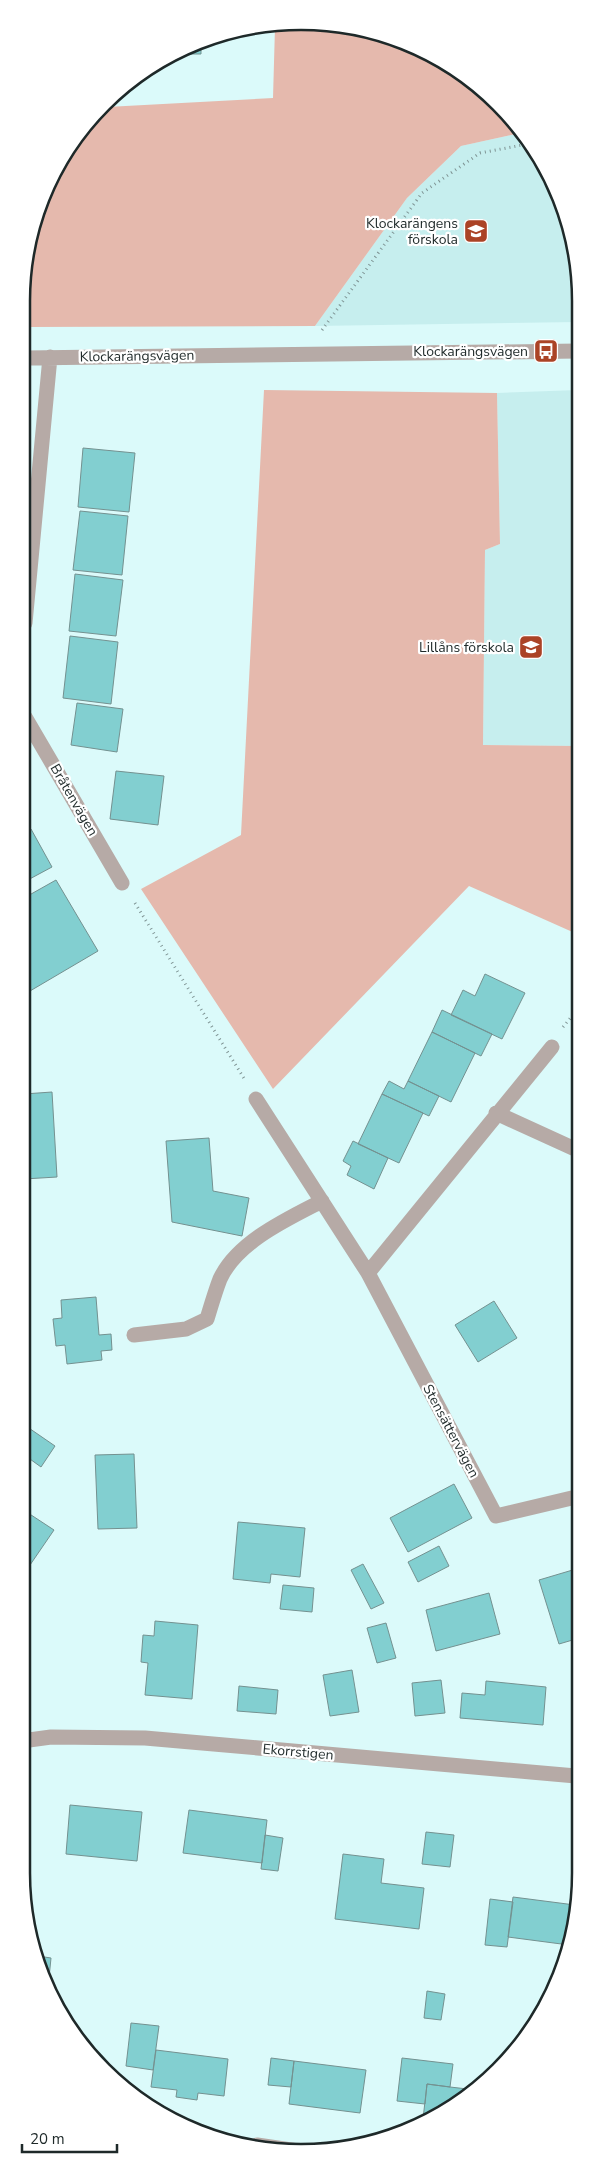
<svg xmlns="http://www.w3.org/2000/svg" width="602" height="2174" font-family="'Nunito Sans',sans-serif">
<rect width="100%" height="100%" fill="#dbfafa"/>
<path fill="#c6eeee" d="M 520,133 L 552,178 L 578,265 L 578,322 L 315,326 L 407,198 L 461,146 Z
M 578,390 L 578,746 L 483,745 L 485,550 L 500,544 L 497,393 Z"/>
<path fill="#e5b9ad" d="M 275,27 L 355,27 L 425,50 L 499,103 L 520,133 L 461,146 L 407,198 L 315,326 L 26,327 L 27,247 L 68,146 L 107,107 L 273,98 Z
M 264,390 L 497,393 L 500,544 L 485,550 L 483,745 L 578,746 L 577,934 L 469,886 L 273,1089 L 141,889 L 241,835 Z"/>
<path fill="#82cfd0" stroke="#749190" d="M 201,45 L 201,54 L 180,54 Z
M 83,448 L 135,453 L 129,512 L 78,507 Z
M 80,511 L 128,516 L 122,575 L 73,570 Z
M 75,574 L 123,580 L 116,636 L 69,631 Z
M 70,636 L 118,642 L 111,704 L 63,698 Z
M 77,703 L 123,709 L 117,752 L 71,745 Z
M 116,771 L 164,776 L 158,825 L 110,819 Z
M 31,829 L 52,867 L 24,882 L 25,833 Z
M 56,880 L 98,951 L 30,991 L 24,981 L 24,936 L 29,933 L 24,925 L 24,898 Z
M 485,974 L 525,993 L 502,1039 L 451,1015 L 463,990 L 475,996 Z
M 442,1010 L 492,1034 L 481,1056 L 432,1032 Z
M 432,1032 L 475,1053 L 451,1102 L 408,1081 Z
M 389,1081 L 404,1089 L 408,1081 L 439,1096 L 429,1116 L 382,1094 Z
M 52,1092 L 57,1177 L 24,1179 L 24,1094 Z
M 382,1094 L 423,1113 L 399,1163 L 358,1144 Z
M 209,1138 L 213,1191 L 249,1198 L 242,1236 L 172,1222 L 166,1141 Z
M 353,1141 L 388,1158 L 374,1189 L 347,1175 L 351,1166 L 343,1161 Z
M 96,1297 L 99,1335 L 111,1334 L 112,1350 L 101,1351 L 102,1360 L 67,1364 L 65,1345 L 56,1346 L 53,1319 L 62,1318 L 61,1300 Z
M 494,1301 L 517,1338 L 478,1362 L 455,1325 Z
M 573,1395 L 576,1395 L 576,1429 Z
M 23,1424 L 55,1446 L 41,1467 L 23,1454 Z
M 134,1454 L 137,1528 L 98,1529 L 95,1455 Z
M 454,1484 L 472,1518 L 408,1552 L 390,1518 Z
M 22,1509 L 54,1530 L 30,1565 L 22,1560 Z
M 238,1522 L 305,1528 L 300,1577 L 271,1574 L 270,1583 L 233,1579 Z
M 439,1546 L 449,1566 L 418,1582 L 408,1562 Z
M 363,1564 L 384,1603 L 371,1609 L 351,1570 Z
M 576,1569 L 576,1639 L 559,1644 L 539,1580 Z
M 283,1585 L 314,1588 L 312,1612 L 280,1609 Z
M 489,1593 L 500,1634 L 436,1651 L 426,1610 Z
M 155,1621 L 198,1625 L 192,1699 L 145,1695 L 148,1663 L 141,1662 L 143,1635 L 154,1636 Z
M 386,1623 L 396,1658 L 377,1663 L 367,1628 Z
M 352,1670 L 359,1712 L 330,1716 L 323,1675 Z
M 441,1680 L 445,1713 L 415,1716 L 412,1683 Z
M 486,1681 L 546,1687 L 543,1725 L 460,1718 L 462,1693 L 485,1695 Z
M 239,1686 L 278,1690 L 276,1714 L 237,1711 Z
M 70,1805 L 142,1812 L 137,1861 L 66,1854 Z
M 189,1810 L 267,1820 L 262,1863 L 183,1853 Z
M 426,1832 L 454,1835 L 450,1867 L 422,1864 Z
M 265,1835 L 283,1838 L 278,1871 L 261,1869 Z
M 343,1854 L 384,1859 L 381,1883 L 424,1888 L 419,1929 L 335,1919 Z
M 513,1897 L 575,1905 L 575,1927 L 569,1945 L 508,1937 Z
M 490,1899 L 513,1902 L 507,1947 L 485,1945 Z
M 38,1956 L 51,1958 L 48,1988 L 42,1980 Z
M 427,1991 L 445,1994 L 441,2020 L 424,2018 Z
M 131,2023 L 159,2026 L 153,2070 L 126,2066 Z
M 156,2050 L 228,2059 L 224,2096 L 198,2093 L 197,2100 L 176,2097 L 177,2090 L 151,2087 Z
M 271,2058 L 294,2061 L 291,2087 L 268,2085 Z
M 402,2058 L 453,2064 L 450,2087 L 427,2084 L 425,2104 L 397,2101 Z
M 294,2061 L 366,2070 L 360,2113 L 289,2104 Z
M 427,2084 L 450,2087 L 476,2090 L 471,2095 L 423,2119 Z"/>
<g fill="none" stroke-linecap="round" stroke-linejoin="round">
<path stroke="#7f9494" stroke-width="3" stroke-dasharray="1 4" stroke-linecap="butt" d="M 322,330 L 422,193 L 480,153 L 528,144
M 135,903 L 245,1080
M 563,1027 L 577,1010"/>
<path stroke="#b6aaa6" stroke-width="15" d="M 26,358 L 578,351
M 25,623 L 50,357
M 25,717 L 122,883
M 256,1099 L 368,1273 L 496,1516 L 576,1497
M 496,1113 L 577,1150
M 368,1273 L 552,1047
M 134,1335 L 186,1329 L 207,1319 C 211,1306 215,1292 220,1279 C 237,1242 287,1219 322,1201
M 22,1744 L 29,1740 L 51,1737 L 145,1738 L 576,1776
M 257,2145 L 298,2151"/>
</g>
<defs>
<symbol id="school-square" viewBox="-11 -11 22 22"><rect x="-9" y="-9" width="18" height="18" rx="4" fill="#ab4326" stroke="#fff"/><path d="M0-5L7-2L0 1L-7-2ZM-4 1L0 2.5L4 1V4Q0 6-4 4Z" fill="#fff"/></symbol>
<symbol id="bus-square" viewBox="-11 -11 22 22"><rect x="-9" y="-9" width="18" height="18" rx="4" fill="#ab4326" stroke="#fff"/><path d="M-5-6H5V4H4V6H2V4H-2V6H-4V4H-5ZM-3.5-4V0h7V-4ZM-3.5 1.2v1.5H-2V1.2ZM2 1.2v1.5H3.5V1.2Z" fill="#fff"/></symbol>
</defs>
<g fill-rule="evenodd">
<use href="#school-square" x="462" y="217" width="28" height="28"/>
<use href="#bus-square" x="532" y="337" width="28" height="28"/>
<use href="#school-square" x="517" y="633" width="28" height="28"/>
</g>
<g text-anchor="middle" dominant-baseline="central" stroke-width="4.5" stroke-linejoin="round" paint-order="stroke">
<g font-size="14" fill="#1e2929" stroke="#fff" text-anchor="end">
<text x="458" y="223">Klockarängens<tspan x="458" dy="16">förskola</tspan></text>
<text x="528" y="351">Klockarängsvägen</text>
<text x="514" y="647">Lillåns förskola</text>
</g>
<g font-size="14" fill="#1e2929" stroke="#fff">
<text transform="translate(137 356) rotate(-1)">Klockarängsvägen</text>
<text transform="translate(74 800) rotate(60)">Bråtenvägen</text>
<text transform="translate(451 1431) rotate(62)">Stensättervägen</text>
<text transform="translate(298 1752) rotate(5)">Ekorrstigen</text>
</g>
</g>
<path d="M0 0H602V2174H0ZM301 30H301A271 271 0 0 1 572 301V1873A271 271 0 0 1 301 2144H301A271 271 0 0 1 30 1873V301A271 271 0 0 1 301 30Z" fill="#fff" fill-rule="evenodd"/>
<path fill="none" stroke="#1e2929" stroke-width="2.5" d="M301 30H301A271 271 0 0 1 572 301V1873A271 271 0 0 1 301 2144H301A271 271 0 0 1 30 1873V301A271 271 0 0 1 301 30Z"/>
<path d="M22 2144v8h95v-8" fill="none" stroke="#1e2929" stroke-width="2.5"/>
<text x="30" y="2144" font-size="15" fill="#1e2929" stroke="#ffffff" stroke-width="4" paint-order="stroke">20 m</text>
</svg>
